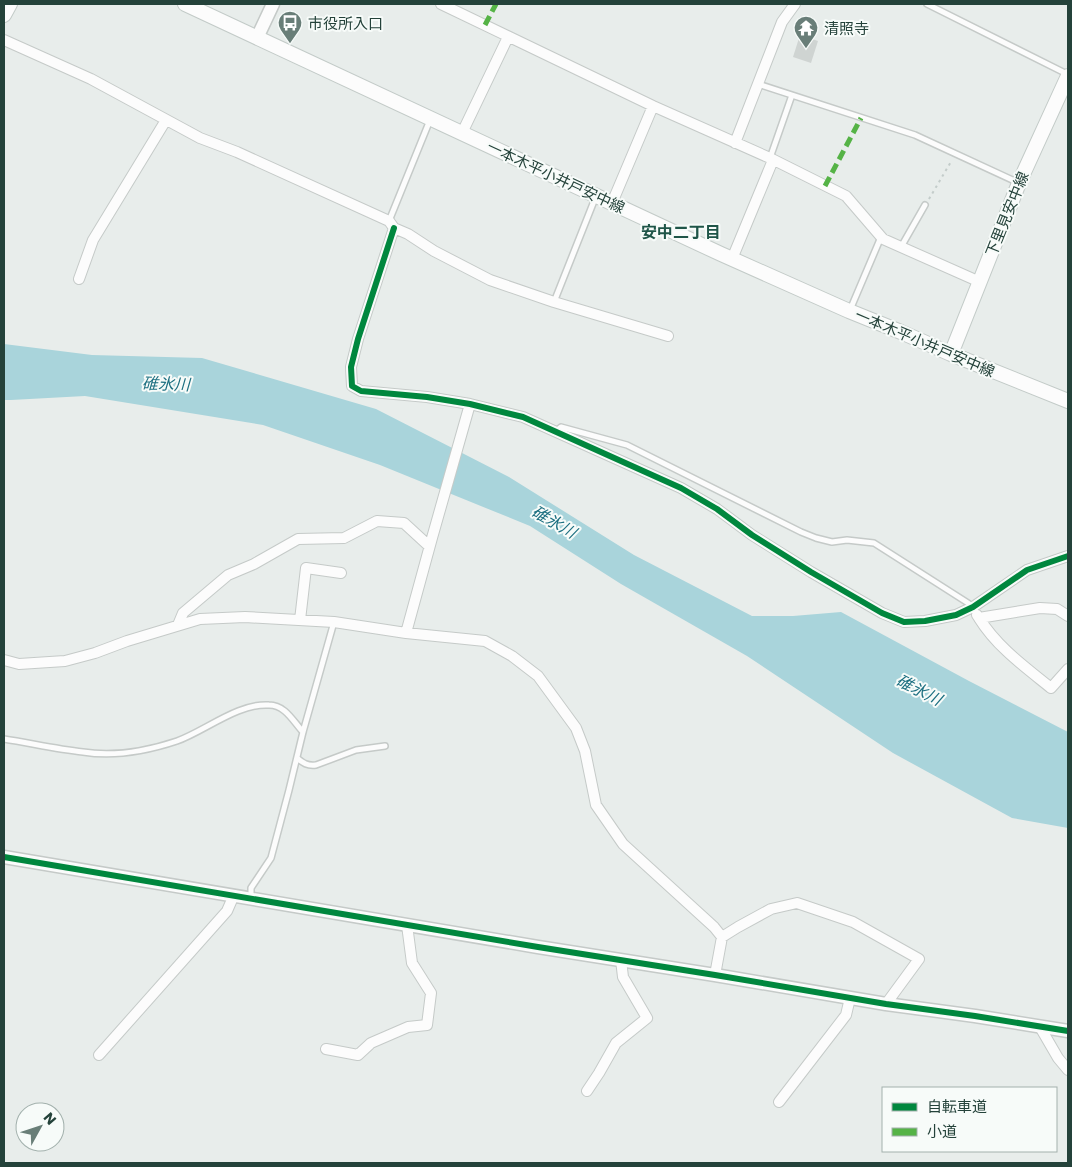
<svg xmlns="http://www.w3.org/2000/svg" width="1072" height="1167" font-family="Poppins,'Noto Sans JP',sans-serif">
<rect width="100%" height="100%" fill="#e8edeb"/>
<path fill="#a9d4db" d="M 4,344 L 92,355 L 202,358 L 376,409 L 509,477 L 634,555 L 752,616 L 793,616 L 841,612 L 969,681 L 1068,732 L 1068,828 L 1012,818 L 893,753 L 747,656 L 621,584 L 530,526 L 380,465 L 263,425 L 85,396 L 11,400 L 4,400 Z"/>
<path fill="#cfd4d2" d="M 800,35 L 818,41 L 811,63 L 793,57 Z"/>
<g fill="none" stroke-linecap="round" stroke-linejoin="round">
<defs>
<path id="service" d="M 927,4 L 1067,74
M 758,84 L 915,135 L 1019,183
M 770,158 L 792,95
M 389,221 L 430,120
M 901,247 L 925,205
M 554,302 L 596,196
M 850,310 L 881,237
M 556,431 L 561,427 L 627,445 L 801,532 L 816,538 L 832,542 L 847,540 L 874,543 L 968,603 L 972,607
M 4,739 C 30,743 56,749 83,752 C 114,757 147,751 177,741 C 205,731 238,703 269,705 C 285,705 293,721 303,732
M 297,758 C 303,763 307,766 316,765 L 356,750 L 385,746
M 251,898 L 251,888 L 271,858 L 289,790 L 303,732 L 334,622"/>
<path id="minor" d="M 441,4 L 653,106 L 770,158 L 846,196 L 883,239 L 980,282
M 4,40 L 91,79 L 200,138 L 237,152 L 389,221 L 394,228 L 408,234 L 434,251 L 490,280 L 554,302 L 668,336
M 462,133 L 508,37
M 735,143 L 782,22 L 795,4
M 612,203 L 653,106
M 394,228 L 358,339 L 351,367 L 352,386 L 361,391 L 427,397 L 470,404 L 523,417 L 681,488 L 717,509 L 752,535 L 811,572 L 882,613 L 904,622 L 925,621 L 956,615 L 973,607 L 1027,570 L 1068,556
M 732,259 L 773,160
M 79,279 L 93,240 L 166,120
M 977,615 L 979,618 L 1040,608 L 1057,609 L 1068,616
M 979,618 C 997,647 1025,667 1051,688 L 1068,669
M 300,620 L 306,568 L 341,573
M 178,625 L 183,613 L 228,575 L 254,564 L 298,539 L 344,538 L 377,521 L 404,523 L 429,546
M 406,633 L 432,538 L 470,404
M 4,660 L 19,664 L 65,661 L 95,653 L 127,641 L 200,619 L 245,617 L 334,622 L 406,633 L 485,641 L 512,656 L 538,676 L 576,728 L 585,751 L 596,805 L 623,844 L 714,927 L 722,937
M 715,975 L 722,937 L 738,927 L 771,909 L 797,903 L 853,922 L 919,959 L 886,1004
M 1040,1027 L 1058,1058 L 1068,1070
M 326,1049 L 358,1055 L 371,1043 L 408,1027 L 427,1025 L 431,993 L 412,963 L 407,925
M 99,1055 L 227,911 L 234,895
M 587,1091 L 599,1073 L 616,1043 L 647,1018 L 623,977 L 621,960
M 779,1102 L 846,1015 L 850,998"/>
<path id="tertiary" d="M 257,38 L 273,4
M 4,857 L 538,947 L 715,975 L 886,1004 L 975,1016 L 1068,1031"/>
<path id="secondary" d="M 185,4 L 721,254 L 849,311 L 901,332 L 951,354 L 1068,401
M 4,15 L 10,4
M 951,354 L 1019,183 L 1068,76"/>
</defs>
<use href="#service" stroke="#c5cac8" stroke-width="8"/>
<use href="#minor" stroke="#c5cac8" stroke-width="12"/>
<use href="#tertiary" stroke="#c5cac8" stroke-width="15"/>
<use href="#secondary" stroke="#c3cbc8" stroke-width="16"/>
<path stroke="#c3ccca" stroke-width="2" stroke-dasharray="2.5 4" stroke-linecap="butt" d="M 929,199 L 952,160"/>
<use href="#service" stroke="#fcfcfc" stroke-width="5"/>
<use href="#minor" stroke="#fcfcfc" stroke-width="10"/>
<use href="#tertiary" stroke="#fcfcfc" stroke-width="12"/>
<use href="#secondary" stroke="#fcfcfc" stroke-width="14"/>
<path stroke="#55b346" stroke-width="5" stroke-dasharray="10 5" stroke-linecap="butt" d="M 485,25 L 496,4
M 825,186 L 861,118"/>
<defs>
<path id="cycleway" d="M 394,228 L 358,339 L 351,367 L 352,386 L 361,391 L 427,397 L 470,404 L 523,417 L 681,488 L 717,509 L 752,535 L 811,572 L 882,613 L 904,622 L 925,621 L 956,615 L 973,607 L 1027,570 L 1068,556
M 4,857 L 538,947 L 715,975 L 886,1004 L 975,1016 L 1068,1031"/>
</defs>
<use href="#cycleway" stroke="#f7fbf9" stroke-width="9"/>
<use href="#cycleway" stroke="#00873e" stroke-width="6"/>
</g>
<defs>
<symbol id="bus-pin" viewBox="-11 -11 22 30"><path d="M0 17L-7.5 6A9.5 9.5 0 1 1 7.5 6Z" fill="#697e78" stroke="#f7fbf9"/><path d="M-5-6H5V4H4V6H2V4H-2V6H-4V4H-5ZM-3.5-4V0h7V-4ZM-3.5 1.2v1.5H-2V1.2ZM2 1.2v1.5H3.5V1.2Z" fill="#fff"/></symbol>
<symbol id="temple-pin" viewBox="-11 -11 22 30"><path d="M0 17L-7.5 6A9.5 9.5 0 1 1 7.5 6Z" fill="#697e78" stroke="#f7fbf9"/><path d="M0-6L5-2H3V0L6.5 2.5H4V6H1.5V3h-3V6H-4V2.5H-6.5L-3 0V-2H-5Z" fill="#fff"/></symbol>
</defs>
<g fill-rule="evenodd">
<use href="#bus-pin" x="276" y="9" width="28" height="38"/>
<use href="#temple-pin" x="792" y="14" width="28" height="38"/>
</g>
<g text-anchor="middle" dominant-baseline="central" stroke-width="4" stroke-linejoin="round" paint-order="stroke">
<g font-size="15" fill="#24423a" stroke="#f7fbf9" text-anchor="start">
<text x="308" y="23">市役所入口</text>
<text x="824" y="28">清照寺</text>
</g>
<g font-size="15" fill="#24423a" stroke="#f7fbf9">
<text transform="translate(556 177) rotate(25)">一本木平小井戸安中線</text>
<text transform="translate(1007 214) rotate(-68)">下里見安中線</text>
<text transform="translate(925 343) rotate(23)">一本木平小井戸安中線</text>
</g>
<g font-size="16" font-weight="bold" fill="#1f5548" stroke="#f7fbf9">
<text x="681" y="232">安中二丁目</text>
</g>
<g font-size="16" font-style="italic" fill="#1c6f80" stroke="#f7fbf9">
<text transform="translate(166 384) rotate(2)">碓氷川</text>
<text transform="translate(554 522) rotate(30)">碓氷川</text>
<text transform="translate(919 690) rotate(27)">碓氷川</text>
</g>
</g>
<rect width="1072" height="1167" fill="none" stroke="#24423a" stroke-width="10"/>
<rect x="882" y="1087" width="175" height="65" fill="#f7fbf9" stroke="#a3b1ad"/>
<rect x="892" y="1103" width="25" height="8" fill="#00873e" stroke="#a3b1ad"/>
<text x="927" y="1112" font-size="15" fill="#24423a">自転車道</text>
<rect x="892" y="1128" width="25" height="8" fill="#55b346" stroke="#a3b1ad"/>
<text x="927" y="1137" font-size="15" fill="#24423a">小道</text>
<g transform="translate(40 1127) rotate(50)"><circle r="24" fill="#f7fbf9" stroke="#a3b1ad"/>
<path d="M0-4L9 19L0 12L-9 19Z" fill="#697e78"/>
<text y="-8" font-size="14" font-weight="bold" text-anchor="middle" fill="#24423a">N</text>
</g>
</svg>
